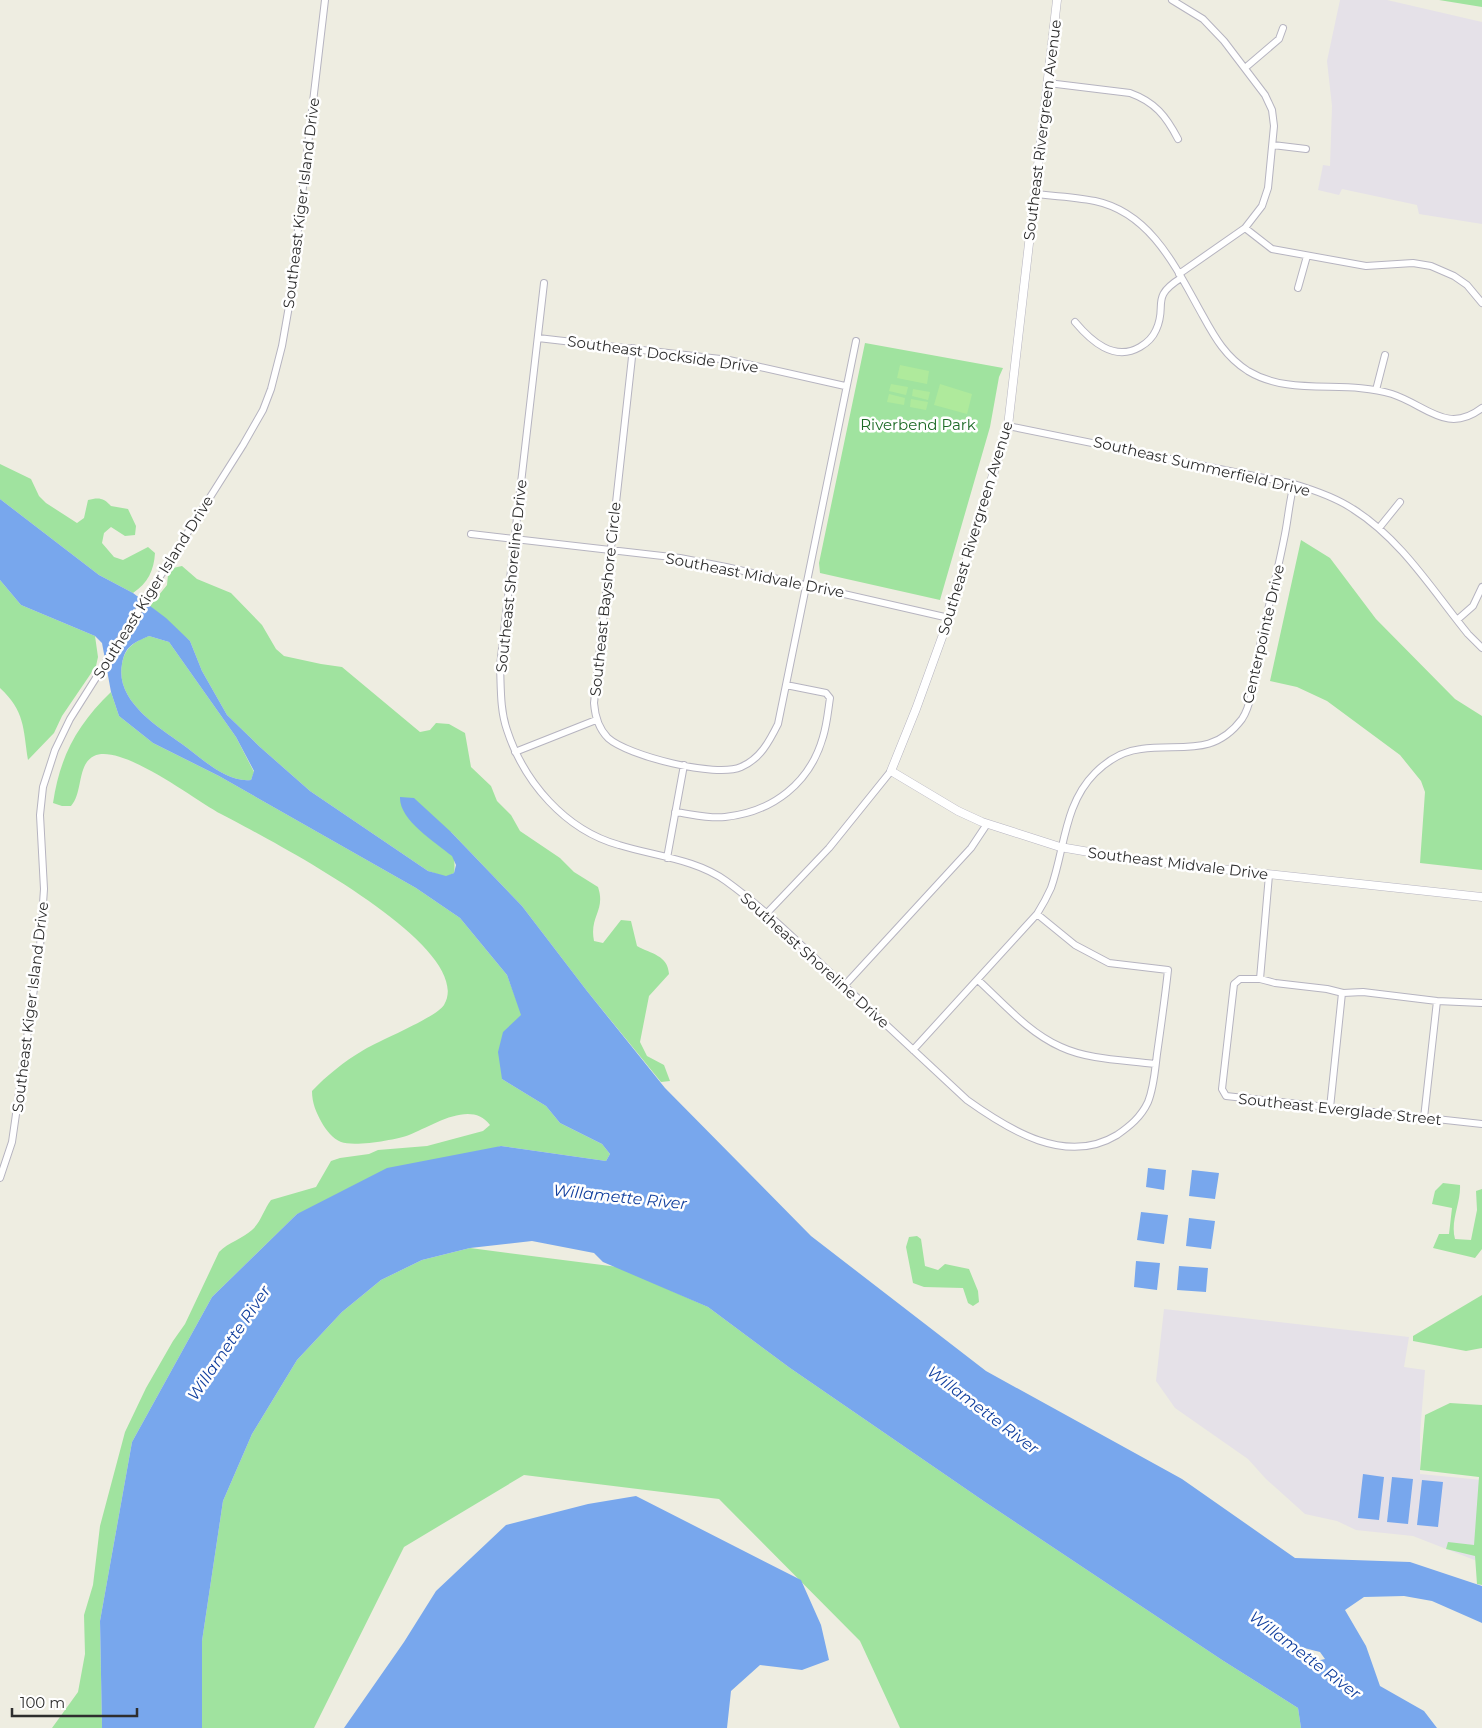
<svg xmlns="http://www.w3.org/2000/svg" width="1482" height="1728" font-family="Montserrat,sans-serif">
<rect width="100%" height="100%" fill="#eeede1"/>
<path fill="#e5e1e8" d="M 1340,0 L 1387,0 L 1482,22 L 1482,224 L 1419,214 L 1417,205 L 1342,189 L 1339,195 L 1318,190 L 1323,165 L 1330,166 L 1332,106 L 1327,61 Z
M 1164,1309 L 1409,1337 L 1404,1367 L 1425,1370 L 1420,1434 L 1420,1474 L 1482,1480 L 1477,1561 L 1413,1536 L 1356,1530 L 1337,1521 L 1305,1514 L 1266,1479 L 1248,1459 L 1175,1408 L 1156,1381 Z"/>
<path fill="#a0e39f" d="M 1439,0 L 1482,0 L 1482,7 Z
M 865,343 L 1003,368 L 999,377 L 990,427 L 940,600 L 820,573 L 819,563 Z
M 0,464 L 31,479 L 39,496 L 46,503 L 77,523 L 84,518 L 88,500 C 99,497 104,498 111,506 L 128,509 L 136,526 L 135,535 L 125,536 L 111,527 L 104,533 L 102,543 L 114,557 L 123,560 L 148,547 L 155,553 C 154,570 148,583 133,593 L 99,575 L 0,499 Z
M 1301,540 L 1330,558 L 1376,619 L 1455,699 L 1482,716 L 1482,870 L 1420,863 L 1425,792 L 1421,781 L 1400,755 L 1327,701 L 1297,687 L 1270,681 Z
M 182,566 L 197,579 L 231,593 L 262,625 L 276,649 L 284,656 L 321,664 L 342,667 L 420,732 L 430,730 L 436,723 L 449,724 L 465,733 L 471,767 L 491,786 L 497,801 L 511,815 L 520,831 L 560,858 L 574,872 L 598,887 C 606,911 589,916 594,941 L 603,943 L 621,920 L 631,921 L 637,946 C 651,954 668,955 669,974 L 649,996 L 640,1042 L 647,1056 L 664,1065 L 670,1081 L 661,1082 L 587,991 L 522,906 L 451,832 C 452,844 456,863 454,873 L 446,877 L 428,871 L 310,791 L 260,747 L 227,715 L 202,671 L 190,641 L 150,606 L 167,585 L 168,575 L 173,568 Z
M 0,580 L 21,605 L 95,636 L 98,657 L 96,666 L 62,716 L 54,733 L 28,760 C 23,728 25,711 0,688 Z
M 149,636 L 169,642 L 236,737 L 254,772 L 251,780 C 227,783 201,758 182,744 C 156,726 115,700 122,664 C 125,647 134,642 149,636 Z
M 111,692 L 119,716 L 153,743 L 219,776 L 416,888 L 460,918 L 507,975 L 522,1015 L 515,1022 L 502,1079 L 546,1106 L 560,1123 L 602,1144 L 610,1154 L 606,1161 L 501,1146 L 297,1214 L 212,1297 L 132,1442 L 100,1621 L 102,1728 L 52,1728 L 78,1692 L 85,1654 L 84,1615 L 93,1585 L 100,1526 L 125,1432 L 146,1388 L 173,1341 L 185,1324 L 219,1252 C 229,1242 242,1239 252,1230 C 261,1222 264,1209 271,1200 L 316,1187 L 331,1161 L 340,1158 L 369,1154 L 378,1150 L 427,1146 L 483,1131 L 490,1125 C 471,1099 432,1126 409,1135 C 396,1140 354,1147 341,1142 C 333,1139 326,1130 322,1123 C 316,1112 312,1103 312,1091 C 326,1076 345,1061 362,1051 C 378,1041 437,1017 444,1005 C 479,946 262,836 221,814 C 196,801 122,743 94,756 C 77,764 83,793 71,806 L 62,806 L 53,803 C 60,756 77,725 111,692 Z
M 1443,1183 L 1460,1185 C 1461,1203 1450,1221 1455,1239 L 1471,1240 L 1477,1210 L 1476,1191 L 1482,1189 L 1482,1249 L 1475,1258 L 1433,1248 L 1439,1234 L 1449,1234 L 1452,1208 L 1432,1204 L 1435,1191 Z
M 917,1236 L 921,1239 L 925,1266 L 938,1270 L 945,1264 L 969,1269 L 978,1291 L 979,1302 L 973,1306 L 968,1303 L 963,1288 L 924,1287 L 913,1283 L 906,1247 L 909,1237 Z
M 470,1248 L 618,1267 L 708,1307 L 790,1368 L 985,1502 L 1222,1660 L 1298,1708 L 1301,1728 L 900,1728 L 860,1641 L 719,1499 L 524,1475 L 404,1547 L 314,1728 L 202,1728 L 202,1641 L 223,1501 L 252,1434 L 297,1360 L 342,1312 L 381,1280 L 422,1260 Z
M 1482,1295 L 1482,1348 L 1466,1351 L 1413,1341 L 1413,1336 Z
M 1450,1403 L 1482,1405 L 1482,1585 L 1477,1584 L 1475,1556 L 1446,1549 L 1448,1542 L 1474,1545 L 1479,1477 L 1420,1470 L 1425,1415 Z"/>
<path fill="#afea9c" d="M 900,365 L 929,371 L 927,384 L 897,378 Z
M 891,384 L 908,387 L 906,395 L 889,391 Z
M 940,384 L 972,394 L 967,414 L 934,405 Z
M 913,389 L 930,392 L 928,400 L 912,396 Z
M 889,394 L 905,398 L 904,405 L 887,402 Z
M 911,399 L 928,402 L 926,410 L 910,407 Z"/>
<path fill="#78a7ed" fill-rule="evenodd" d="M 0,499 L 99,575 L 133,593 L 166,618 L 190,641 L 202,671 L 227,715 L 260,747 L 310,791 L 428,871 L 446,876 L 454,873 L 456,865 L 452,856 C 435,842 399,820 400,797 L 414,798 L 451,832 L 522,906 L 587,991 L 665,1088 L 811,1236 L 986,1371 L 1182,1479 L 1295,1558 L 1410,1562 L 1482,1586 L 1482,1623 L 1432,1601 L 1404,1596 L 1364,1597 L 1345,1610 L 1366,1646 L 1380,1686 L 1424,1711 L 1437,1728 L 1301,1728 L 1298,1708 L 1222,1660 L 985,1502 L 790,1368 L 708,1307 L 603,1262 L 594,1253 L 532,1241 L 470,1248 L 422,1260 L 381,1280 L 342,1312 L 297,1360 L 252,1434 L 223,1501 L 202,1641 L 202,1728 L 102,1728 L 100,1621 L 132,1442 L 212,1297 L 297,1214 L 387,1168 L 501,1146 L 606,1161 L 610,1154 L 602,1144 L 560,1123 L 546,1106 L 502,1079 L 498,1052 L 503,1032 L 521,1015 L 507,975 L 460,918 L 416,888 L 219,776 L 153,743 L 119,716 L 111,692 L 102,643 L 95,636 L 21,605 L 0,580 ZM 149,636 L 169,642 L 236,737 L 254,771 L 251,780 C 227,783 201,758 182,744 C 156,726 115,700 122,664 C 125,646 133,643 149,636 ZM 1290,1648 L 1304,1648 L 1320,1652 L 1325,1659 C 1310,1663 1302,1656 1290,1648 Z
M 1148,1168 L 1166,1170 L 1164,1190 L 1146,1187 Z
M 1192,1170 L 1219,1173 L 1215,1199 L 1189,1196 Z
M 1141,1212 L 1168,1215 L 1164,1244 L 1137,1240 Z
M 1189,1218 L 1215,1221 L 1211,1249 L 1186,1246 Z
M 1136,1261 L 1160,1263 L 1157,1290 L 1134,1287 Z
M 1179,1266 L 1208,1268 L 1206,1292 L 1177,1290 Z
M 1363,1474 L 1384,1477 L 1379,1520 L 1358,1518 Z
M 1392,1477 L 1413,1479 L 1408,1524 L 1387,1522 Z
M 1422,1480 L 1443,1482 L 1438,1527 L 1417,1525 Z
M 636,1496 L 801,1580 L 821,1625 L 829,1660 L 802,1670 L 760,1665 L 731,1691 L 727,1728 L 344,1728 L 404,1642 L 436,1591 L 506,1525 L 588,1504 Z"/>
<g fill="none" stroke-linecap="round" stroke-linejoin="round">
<defs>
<path id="minor" d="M 1172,0 L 1203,19 L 1224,41 L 1265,95 L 1272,110 L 1274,126 L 1268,188 L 1262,206 L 1245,228 L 1179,274
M 1245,68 L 1279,39 L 1283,28
M 1048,83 L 1130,93 C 1155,102 1166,116 1178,139
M 1273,145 L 1306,149
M 1035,194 C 1055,196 1076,197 1095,201 C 1152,213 1177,270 1203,316 C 1215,338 1226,357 1248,371 C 1291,397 1345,379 1392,394 C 1426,405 1447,435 1482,408
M 1245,228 L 1272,249 L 1366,266 L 1413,263 L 1431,266 L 1454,276 L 1467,285 L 1482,303
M 544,283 L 500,666 C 501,688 500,710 507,730 C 524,782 565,830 619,845 C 654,856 696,859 726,881 C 766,910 801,945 837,979 C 880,1019 924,1060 967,1100 C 1009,1130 1066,1166 1117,1135 C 1130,1126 1141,1117 1148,1102 C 1154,1087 1155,1070 1157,1054 C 1161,1026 1165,998 1168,970 L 1109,963 L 1075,945 L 1037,914
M 1298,288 L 1307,256
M 1075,322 C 1091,341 1114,362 1140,347 C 1147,343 1153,337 1156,330 C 1168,305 1149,298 1181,278
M 538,338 L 729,360 L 845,386
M 633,348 L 594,703 C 595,716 598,728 608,738 C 628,756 716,778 741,767 C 760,759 769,742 778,724 L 856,341
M 1376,390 L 1385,355
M 1008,426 L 1294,484 C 1314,490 1335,497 1353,509 C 1401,539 1433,591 1468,634 L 1482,648
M 1379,528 L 1400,502
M 471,534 L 680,558 L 726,567 L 949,618
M 1457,620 L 1473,606 L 1482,587
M 515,752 L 596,720
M 675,812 C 691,814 709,819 725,817 C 773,812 810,783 823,737 C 827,724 828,711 830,698 L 826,693 L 786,685
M 667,858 L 684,765
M 767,913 L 829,848 L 891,771
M 1260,979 L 1269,875
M 978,980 C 1004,1004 1029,1033 1061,1047 C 1089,1060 1125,1060 1155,1064
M 844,986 L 971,848 L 987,824
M 1482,1003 L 1437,1001 L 1363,992 L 1343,993 L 1327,989 L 1275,983 L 1260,979 L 1240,979 L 1234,984 L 1222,1089 L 1226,1096 L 1482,1124
M 913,1050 L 1037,914 C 1042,906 1047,897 1051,888 C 1065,848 1064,804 1095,773 C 1108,760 1123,751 1141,749 C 1179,743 1213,758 1242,719 C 1253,703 1256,666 1260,646 C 1267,611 1277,575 1284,539 C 1288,521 1289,502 1294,484
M 1330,1108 L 1342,993
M 1424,1118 L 1437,1001
M 0,1178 L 12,1142 L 40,947 L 44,889 L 40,815 L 43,787 L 55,750 L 70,719 L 243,445 L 263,410 L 271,389 L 282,346 L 289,306 L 325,0"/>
<path id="tertiary" d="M 1057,0 L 1008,426 L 949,618 L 916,709 L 891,771 L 958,811 L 982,822 L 1060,847 L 1136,860 L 1482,897"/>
</defs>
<use href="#minor" stroke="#b6b4c0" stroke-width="8"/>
<use href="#tertiary" stroke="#b6b4c0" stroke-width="9"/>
<use href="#minor" stroke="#fff" stroke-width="6"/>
<use href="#tertiary" stroke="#fff" stroke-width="8"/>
</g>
<g text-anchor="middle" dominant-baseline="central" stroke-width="5" stroke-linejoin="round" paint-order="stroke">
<g font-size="15" fill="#2e2e2e" stroke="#fff">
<text transform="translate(1042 130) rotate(-83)">Southeast Rivergreen Avenue</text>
<text transform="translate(301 203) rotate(-83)">Southeast Kiger Island Drive</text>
<text transform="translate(663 354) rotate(8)">Southeast Dockside Drive</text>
<text transform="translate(1202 466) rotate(13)">Southeast Summerfield Drive</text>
<text transform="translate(975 528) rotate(-73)">Southeast Rivergreen Avenue</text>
<text transform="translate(755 575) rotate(11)">Southeast Midvale Drive</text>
<text transform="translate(511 576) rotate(-84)">Southeast Shoreline Drive</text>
<text transform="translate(153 587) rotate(-58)">Southeast Kiger Island Drive</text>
<text transform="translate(605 599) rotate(-84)">Southeast Bayshore Circle</text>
<text transform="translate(1263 634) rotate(-77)">Centerpointe Drive</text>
<text transform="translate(1178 863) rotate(7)">Southeast Midvale Drive</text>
<text transform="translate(815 960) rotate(42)">Southeast Shoreline Drive</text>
<text transform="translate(30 1007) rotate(-83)">Southeast Kiger Island Drive</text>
<text transform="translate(1340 1109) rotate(6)">Southeast Everglade Street</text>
</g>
<g font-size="15" fill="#1d6b26" stroke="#fff">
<text x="918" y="424">Riverbend Park</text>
</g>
<g font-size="16" font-style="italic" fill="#113f9e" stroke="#fff">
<text transform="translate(620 1197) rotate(6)">Willamette River</text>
<text transform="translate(229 1343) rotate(-56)">Willamette River</text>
<text transform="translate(983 1410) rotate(37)">Willamette River</text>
<text transform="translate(1305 1655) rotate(37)">Willamette River</text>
</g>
</g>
<path d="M12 1708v8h125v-8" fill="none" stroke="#2e2e2e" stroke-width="2.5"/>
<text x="20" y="1708" font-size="15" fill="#2e2e2e" stroke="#ffffff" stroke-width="4" paint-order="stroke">100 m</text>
</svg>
